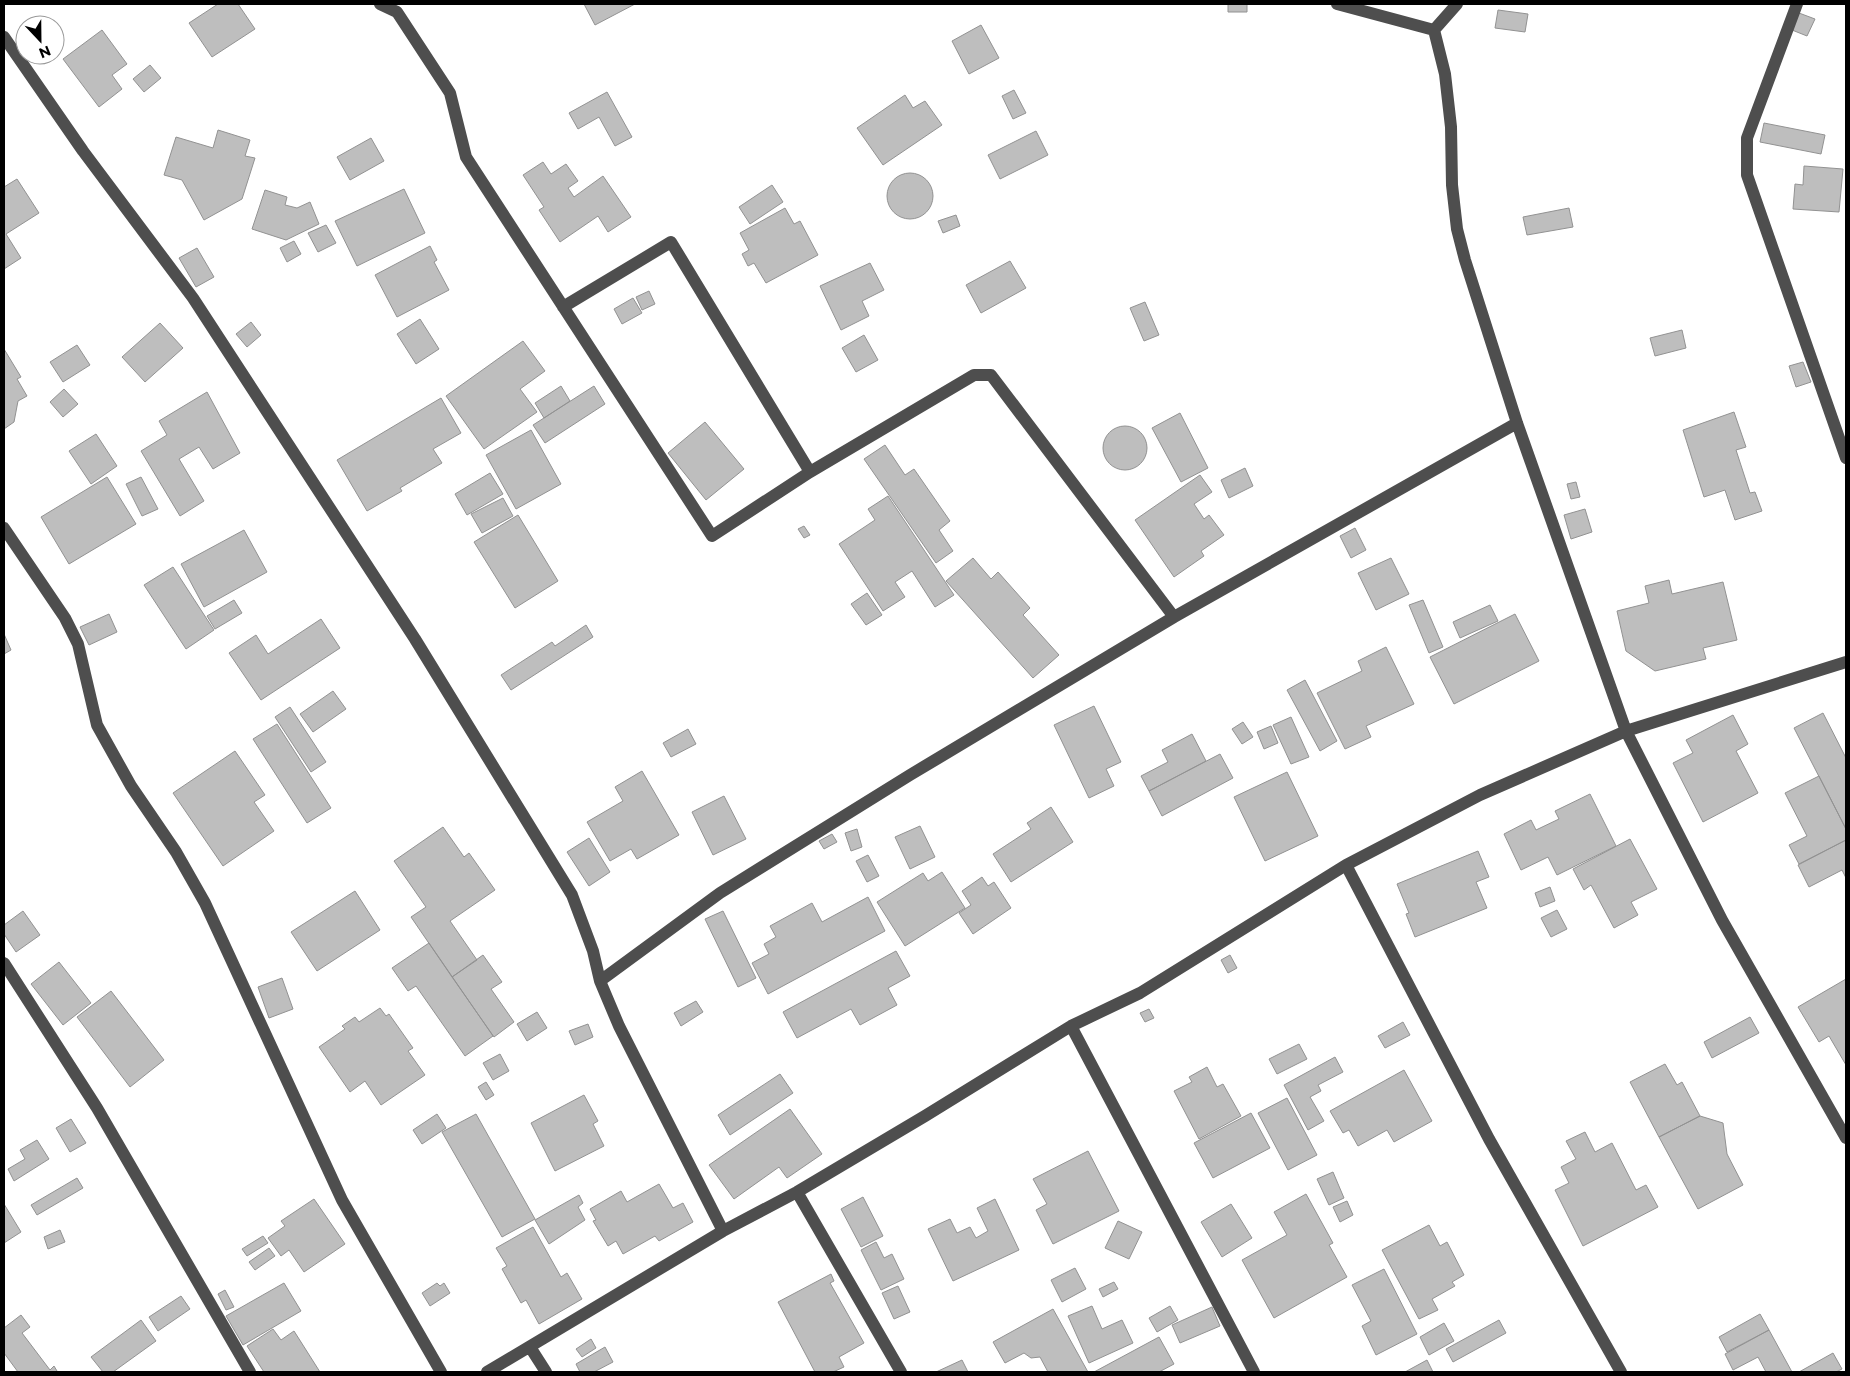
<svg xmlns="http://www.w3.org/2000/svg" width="1850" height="1376" font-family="Montserrat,sans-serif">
<rect width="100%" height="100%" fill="#fff"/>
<path fill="#bebebe" stroke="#929292" d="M 218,4 L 238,4 L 255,29 L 212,57 L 189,23 Z
M 584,4 L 635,4 L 595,25 Z
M 1228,4 L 1247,4 L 1247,12 L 1228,12 Z
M 1498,10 L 1528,14 L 1525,32 L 1495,28 Z
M 1799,13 L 1815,19 L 1807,36 L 1792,30 Z
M 981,25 L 999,58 L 969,74 L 952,41 Z
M 102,30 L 127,64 L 112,75 L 122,89 L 99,107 L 63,59 Z
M 150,65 L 161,78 L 144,92 L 133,79 Z
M 1014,90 L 1026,113 L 1013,119 L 1002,96 Z
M 607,92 L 632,137 L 615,146 L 599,117 L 578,129 L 569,113 Z
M 905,95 L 913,108 L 925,101 L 942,125 L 883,165 L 857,128 Z
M 1764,123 L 1825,135 L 1821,154 L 1760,142 Z
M 218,130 L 250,140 L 245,156 L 255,158 L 242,199 L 204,220 L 182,180 L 164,175 L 176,137 L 213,148 Z
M 1036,131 L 1048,155 L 1000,179 L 988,155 Z
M 371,138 L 384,161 L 350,180 L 337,157 Z
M 543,162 L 551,174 L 566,164 L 578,181 L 568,188 L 574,197 L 603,176 L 631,217 L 608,232 L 598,216 L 560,242 L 539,210 L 544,207 L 523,175 Z
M 1804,166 L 1843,169 L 1839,212 L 1793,209 L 1795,184 L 1803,185 Z
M887 196a23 23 0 1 1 46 0a23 23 0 1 1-46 0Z
M 17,179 L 39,213 L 6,234 L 21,258 L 4,269 L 4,187 Z
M 772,185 L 783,202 L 750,224 L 739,207 Z
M 404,189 L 425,233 L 357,266 L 335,221 Z
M 265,190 L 287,197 L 285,205 L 297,208 L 310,202 L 319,224 L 286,240 L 252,229 Z
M 785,208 L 794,224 L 800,221 L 818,255 L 766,283 L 754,263 L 748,266 L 742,254 L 749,250 L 740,233 Z
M 1569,208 L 1573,227 L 1527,235 L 1523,217 Z
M 956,215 L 960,226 L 943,233 L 938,221 Z
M 326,225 L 336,243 L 318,252 L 308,233 Z
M 294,241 L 301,254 L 287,262 L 280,248 Z
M 430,246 L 437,260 L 434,262 L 449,290 L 397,317 L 375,275 Z
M 197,248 L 214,277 L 196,287 L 179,258 Z
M 1010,261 L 1026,288 L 981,313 L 966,285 Z
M 870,263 L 884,290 L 862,301 L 869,316 L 841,330 L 820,286 Z
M 649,291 L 655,304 L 642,310 L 636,297 Z
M 633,298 L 642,313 L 622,324 L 614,309 Z
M 1145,302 L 1159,335 L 1144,341 L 1130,308 Z
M 420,319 L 439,349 L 416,364 L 397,334 Z
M 251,322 L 261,335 L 247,347 L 236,334 Z
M 160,323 L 183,348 L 145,382 L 122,357 Z
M 1682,330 L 1686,348 L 1655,356 L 1650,338 Z
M 864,335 L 878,360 L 856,372 L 842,348 Z
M 523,341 L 545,371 L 520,389 L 537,412 L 484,449 L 446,396 Z
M 77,345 L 90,365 L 63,382 L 50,362 Z
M 4,349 L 21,377 L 17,379 L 27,396 L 18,401 L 14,422 L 4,429 Z
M 1803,362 L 1811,382 L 1796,387 L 1789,366 Z
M 561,386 L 570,401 L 544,418 L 535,403 Z
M 594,386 L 605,404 L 545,443 L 533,425 Z
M 64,389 L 78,404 L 63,417 L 50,402 Z
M 207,392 L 240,453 L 213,469 L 199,447 L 179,459 L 204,501 L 180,516 L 141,451 L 167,435 L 159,421 Z
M 441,398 L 461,433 L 433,449 L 442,463 L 400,488 L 402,491 L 367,511 L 337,460 Z
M 1734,412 L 1746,447 L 1736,450 L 1750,493 L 1755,492 L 1762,511 L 1735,520 L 1725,490 L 1704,497 L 1683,430 Z
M 1180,413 L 1208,468 L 1181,482 L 1152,428 Z
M 705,422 L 744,469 L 706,500 L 668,453 Z
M1103 448a22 22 0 1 1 44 0a22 22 0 1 1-44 0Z
M 531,430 L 561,484 L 516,509 L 486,455 Z
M 96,434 L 117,466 L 91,484 L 69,451 Z
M 885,445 L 905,475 L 914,469 L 950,521 L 939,530 L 953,551 L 936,563 L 864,459 Z
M 1245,468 L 1253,486 L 1229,498 L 1221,480 Z
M 490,473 L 503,494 L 467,515 L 455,494 Z
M 1200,475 L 1212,492 L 1194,504 L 1204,519 L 1209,515 L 1224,535 L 1201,551 L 1204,556 L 1174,577 L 1135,520 Z
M 107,477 L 136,524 L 69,564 L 41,517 Z
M 141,477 L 158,509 L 142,516 L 126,484 Z
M 1576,482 L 1580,497 L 1571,499 L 1567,484 Z
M 888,496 L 954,595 L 935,607 L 912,571 L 895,582 L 905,597 L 883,611 L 839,544 L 875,520 L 868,509 Z
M 503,498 L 513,516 L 482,533 L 471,514 Z
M 1585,509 L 1592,532 L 1571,539 L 1564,515 Z
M 518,515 L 558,581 L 515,608 L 474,542 Z
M 804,526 L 810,535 L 804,538 L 798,529 Z
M 1355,528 L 1366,550 L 1351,558 L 1340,536 Z
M 244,530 L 267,572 L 204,607 L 181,564 Z
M 973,558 L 991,579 L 998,572 L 1030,608 L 1023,615 L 1059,655 L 1033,678 L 946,581 Z
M 1391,558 L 1409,594 L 1376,610 L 1358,573 Z
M 173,567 L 214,630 L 186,649 L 144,585 Z
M 1669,580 L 1672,594 L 1723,582 L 1737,640 L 1703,648 L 1706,659 L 1655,671 L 1626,651 L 1617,611 L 1649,603 L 1645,586 Z
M 867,593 L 882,615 L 866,625 L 851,604 Z
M 234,600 L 242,613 L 215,629 L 207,616 Z
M 1423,600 L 1443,647 L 1429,653 L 1409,605 Z
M 1490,605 L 1498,621 L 1460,638 L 1453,622 Z
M 109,614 L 117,632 L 89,645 L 80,627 Z
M 1515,614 L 1539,661 L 1454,704 L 1430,657 Z
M 321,619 L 340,648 L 261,700 L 229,653 L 256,635 L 268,654 Z
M 586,625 L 593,637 L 511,690 L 501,675 L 552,642 L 555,646 Z
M 4,634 L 11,650 L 4,654 Z
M 1386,647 L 1414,704 L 1366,726 L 1371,737 L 1345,749 L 1317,693 L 1362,671 L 1358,661 Z
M 1305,680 L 1337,741 L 1320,751 L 1287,690 Z
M 333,691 L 346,709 L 313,732 L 300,714 Z
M 1094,706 L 1121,762 L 1106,769 L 1114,786 L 1089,798 L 1054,725 Z
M 290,707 L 326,762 L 311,772 L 275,717 Z
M 1823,713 L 1846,758 L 1846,829 L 1794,728 Z
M 1733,715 L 1748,744 L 1736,751 L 1758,793 L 1703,822 L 1673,763 L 1693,753 L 1686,740 Z
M 1291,717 L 1309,757 L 1291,764 L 1273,725 Z
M 1243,722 L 1253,737 L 1242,744 L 1232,729 Z
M 277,724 L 331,808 L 307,823 L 253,739 Z
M 1271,726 L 1278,743 L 1264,749 L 1257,732 Z
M 688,729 L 696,744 L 671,757 L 663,743 Z
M 1192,734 L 1206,761 L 1149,791 L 1141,776 L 1168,762 L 1162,750 Z
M 235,751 L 265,795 L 254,802 L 274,831 L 223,866 L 173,793 Z
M 1220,754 L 1233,778 L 1162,816 L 1149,791 Z
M 642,771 L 679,835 L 637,859 L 631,849 L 610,861 L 587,822 L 623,801 L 615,787 Z
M 1287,772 L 1318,836 L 1265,861 L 1234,797 Z
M 1819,776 L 1846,829 L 1846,840 L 1799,864 L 1789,845 L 1807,836 L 1785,793 Z
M 1590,794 L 1616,846 L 1557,875 L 1548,857 L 1521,870 L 1504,834 L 1531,820 L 1536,830 L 1559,819 L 1555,811 Z
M 724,796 L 746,839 L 713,855 L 692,812 Z
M 1051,807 L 1073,842 L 1011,882 L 993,854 L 1031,829 L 1027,823 Z
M 920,826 L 935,857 L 910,869 L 895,837 Z
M 443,827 L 464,857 L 469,853 L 495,890 L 450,921 L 477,960 L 452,977 L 411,917 L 426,907 L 394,861 Z
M 857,829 L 862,847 L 851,851 L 845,833 Z
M 832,834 L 837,842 L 824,849 L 819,841 Z
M 589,838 L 610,872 L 589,886 L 567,852 Z
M 1630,839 L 1657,889 L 1631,902 L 1638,915 L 1614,928 L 1591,885 L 1584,890 L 1573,869 Z
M 1846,840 L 1846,878 L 1842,870 L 1809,887 L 1798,865 Z
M 1478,851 L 1489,877 L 1476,882 L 1487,908 L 1415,937 L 1406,914 L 1409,913 L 1397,884 Z
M 868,855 L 879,876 L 867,882 L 856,861 Z
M 942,872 L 965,908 L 905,946 L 877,902 L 923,873 L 928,881 Z
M 982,877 L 988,886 L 994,882 L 1011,908 L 973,934 L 959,913 L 971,905 L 962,891 Z
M 1550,887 L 1555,901 L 1540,907 L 1535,893 Z
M 355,891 L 380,930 L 317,971 L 291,932 Z
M 868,897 L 885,931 L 768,994 L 752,963 L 769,954 L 764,944 L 776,937 L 770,926 L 812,903 L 822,922 Z
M 1557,910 L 1567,929 L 1551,937 L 1541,918 Z
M 23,911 L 40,935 L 16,952 L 4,934 L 4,925 Z
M 723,911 L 756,978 L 738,987 L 705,919 Z
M 429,943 L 493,1036 L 465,1056 L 416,986 L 408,991 L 392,968 Z
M 896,951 L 910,976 L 888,988 L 897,1005 L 860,1025 L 851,1009 L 797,1038 L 783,1012 Z
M 483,955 L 502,982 L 491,989 L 514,1022 L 494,1037 L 452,977 Z
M 1230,955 L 1237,968 L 1228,973 L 1221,960 Z
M 59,962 L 91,1003 L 63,1025 L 31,984 Z
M 282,978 L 293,1009 L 269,1018 L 258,987 Z
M 1846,979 L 1846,1065 L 1829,1036 L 1819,1042 L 1798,1007 Z
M 111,991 L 164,1060 L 130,1087 L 77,1017 Z
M 696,1001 L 703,1012 L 681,1026 L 674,1013 Z
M 380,1008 L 386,1016 L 389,1014 L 413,1048 L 408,1051 L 425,1075 L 381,1105 L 365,1081 L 350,1092 L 319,1047 L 345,1029 L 342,1026 L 355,1017 L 359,1022 Z
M 1149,1009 L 1154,1018 L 1145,1022 L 1140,1013 Z
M 537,1012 L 547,1028 L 527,1041 L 517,1024 Z
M 1750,1017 L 1759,1033 L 1712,1058 L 1704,1042 Z
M 1403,1022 L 1410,1035 L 1385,1048 L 1378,1036 Z
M 588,1024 L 593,1037 L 575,1045 L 569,1031 Z
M 1299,1044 L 1307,1059 L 1277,1074 L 1269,1059 Z
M 500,1054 L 509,1071 L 493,1080 L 483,1063 Z
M 1335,1057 L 1343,1072 L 1318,1085 L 1321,1091 L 1310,1097 L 1324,1121 L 1308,1130 L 1284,1085 Z
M 1665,1064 L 1677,1085 L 1682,1082 L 1700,1116 L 1659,1137 L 1630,1082 Z
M 1207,1067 L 1217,1087 L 1223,1084 L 1241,1116 L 1199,1139 L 1174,1091 L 1192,1082 L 1189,1077 Z
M 1404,1070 L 1432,1121 L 1394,1142 L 1387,1130 L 1358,1146 L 1349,1130 L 1343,1133 L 1330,1111 Z
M 780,1074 L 793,1093 L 730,1135 L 718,1115 Z
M 486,1082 L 494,1095 L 486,1100 L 478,1087 Z
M 584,1095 L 598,1121 L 593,1124 L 604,1146 L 555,1171 L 531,1123 Z
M 1287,1098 L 1317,1155 L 1288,1170 L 1258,1113 Z
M 790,1109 L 822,1154 L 787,1178 L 779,1167 L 734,1199 L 709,1165 Z
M 1251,1113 L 1270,1148 L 1213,1178 L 1194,1143 Z
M 437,1114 L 446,1128 L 422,1144 L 413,1130 Z
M 476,1114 L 535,1219 L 502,1237 L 442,1132 Z
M 1700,1116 L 1723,1123 L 1727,1154 L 1743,1185 L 1698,1209 L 1659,1137 Z
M 71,1119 L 86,1143 L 70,1152 L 56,1128 Z
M 1585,1132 L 1595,1152 L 1612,1143 L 1636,1190 L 1646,1185 L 1658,1207 L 1583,1246 L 1555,1190 L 1569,1183 L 1561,1167 L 1576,1159 L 1566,1141 Z
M 37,1140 L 49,1159 L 14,1181 L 8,1169 L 25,1159 L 20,1150 Z
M 1088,1151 L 1119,1211 L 1053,1244 L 1036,1210 L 1047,1204 L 1033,1179 Z
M 1333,1172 L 1344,1198 L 1329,1205 L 1317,1179 Z
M 77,1178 L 83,1188 L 37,1215 L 31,1205 Z
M 659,1184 L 673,1208 L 683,1203 L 693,1222 L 659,1241 L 655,1236 L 623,1254 L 616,1241 L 608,1246 L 593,1221 L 596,1220 L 590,1209 L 621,1191 L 627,1202 Z
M 1306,1194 L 1333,1243 L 1329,1245 L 1347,1277 L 1274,1318 L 1242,1260 L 1287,1235 L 1274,1212 Z
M 579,1195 L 583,1203 L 578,1207 L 585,1220 L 549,1244 L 535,1220 Z
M 863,1197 L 883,1236 L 861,1247 L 841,1209 Z
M 314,1199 L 345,1244 L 304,1272 L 289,1250 L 281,1256 L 268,1238 L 285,1226 L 281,1221 Z
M 995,1199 L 1019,1250 L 953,1281 L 928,1229 L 950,1219 L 957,1233 L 970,1227 L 976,1238 L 988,1231 L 977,1208 Z
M 1347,1201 L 1353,1215 L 1340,1222 L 1333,1207 Z
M 4,1204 L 21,1232 L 4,1243 Z
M 1231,1204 L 1252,1238 L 1222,1257 L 1201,1222 Z
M 1118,1221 L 1142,1232 L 1129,1259 L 1105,1248 Z
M 1429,1225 L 1440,1246 L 1447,1242 L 1464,1275 L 1452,1282 L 1455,1286 L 1432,1299 L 1438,1310 L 1419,1319 L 1382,1250 Z
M 533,1227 L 561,1277 L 567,1273 L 582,1299 L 539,1324 L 526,1300 L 521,1303 L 502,1269 L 507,1266 L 496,1248 Z
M 60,1230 L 65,1242 L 48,1249 L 44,1237 Z
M 263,1236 L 268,1243 L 247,1256 L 242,1249 Z
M 876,1242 L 884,1258 L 892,1254 L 904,1279 L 881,1290 L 861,1250 Z
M 269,1248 L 275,1256 L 255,1270 L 249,1262 Z
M 1075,1268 L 1086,1289 L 1062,1302 L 1051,1280 Z
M 1384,1269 L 1417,1334 L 1376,1355 L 1362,1326 L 1371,1321 L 1352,1285 Z
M 831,1274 L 834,1281 L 830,1283 L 864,1343 L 839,1357 L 844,1367 L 833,1372 L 815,1372 L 778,1302 Z
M 1114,1282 L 1118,1289 L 1103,1297 L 1099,1289 Z
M 284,1283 L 301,1311 L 243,1345 L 226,1316 Z
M 437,1283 L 440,1286 L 444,1283 L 450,1293 L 430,1306 L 422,1293 Z
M 898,1286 L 910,1312 L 894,1319 L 882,1293 Z
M 225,1290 L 234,1307 L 226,1310 L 218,1294 Z
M 181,1296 L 190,1309 L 158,1331 L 149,1317 Z
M 1092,1306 L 1102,1329 L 1122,1320 L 1133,1343 L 1089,1363 L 1068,1316 Z
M 1170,1306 L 1178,1320 L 1157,1332 L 1149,1318 Z
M 1212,1307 L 1220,1326 L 1180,1343 L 1172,1325 Z
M 1053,1309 L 1088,1372 L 1048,1372 L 1040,1357 L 1031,1358 L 1024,1353 L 1005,1363 L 993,1342 Z
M 1760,1314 L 1769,1330 L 1727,1352 L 1719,1337 Z
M 21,1315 L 30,1327 L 22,1333 L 50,1370 L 54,1366 L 57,1371 L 55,1372 L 18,1372 L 4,1353 L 4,1328 Z
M 141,1320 L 156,1341 L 113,1372 L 103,1372 L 91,1357 Z
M 1499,1320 L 1506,1333 L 1453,1362 L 1446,1349 Z
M 1444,1323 L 1454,1341 L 1429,1355 L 1420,1337 Z
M 273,1329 L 281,1340 L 294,1331 L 320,1372 L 264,1372 L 247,1346 Z
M 1769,1330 L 1792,1372 L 1766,1372 L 1758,1357 L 1733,1370 L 1725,1354 Z
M 1159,1337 L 1174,1364 L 1159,1372 L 1094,1372 Z
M 591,1339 L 596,1348 L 582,1357 L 576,1349 Z
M 605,1347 L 613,1362 L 594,1372 L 580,1372 L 576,1364 Z
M 1833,1353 L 1842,1369 L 1836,1372 L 1799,1372 Z
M 962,1360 L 968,1372 L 936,1372 Z
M 1427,1360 L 1433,1372 L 1405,1372 Z"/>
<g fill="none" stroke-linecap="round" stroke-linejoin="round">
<path stroke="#4e4e4e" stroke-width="12" d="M 380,4 L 397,12 L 450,93 L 466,157 L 712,536 L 810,472 L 974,375 L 991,375 L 1174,617
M 1337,4 L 1434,30
M 1457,4 L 1434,30 L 1445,74 L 1451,127 L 1452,185 L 1457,229 L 1465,260 L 1517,423 L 1626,731 L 1722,920 L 1846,1138
M 1797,4 L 1747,138 L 1747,175 L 1846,458
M 4,37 L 83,151 L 193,298 L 415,639 L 572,895 L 593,951 L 600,981 L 619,1026 L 723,1231
M 563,307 L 671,242 L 810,472
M 4,528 L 65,618 L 78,644 L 97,725 L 131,786 L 176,852 L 205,903 L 342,1200 L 441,1372
M 1346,865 L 1489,1139 L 1621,1372
M 4,963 L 97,1108 L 250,1372
M 600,981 L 720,893 L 910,775 L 1174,617 L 1517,423
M 1071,1026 L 1254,1372
M 797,1192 L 901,1372
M 530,1347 L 546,1372
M 487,1372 L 723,1231 L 797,1192 L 925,1116 L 1071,1026 L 1140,993 L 1346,865 L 1480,795 L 1626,731 L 1846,662"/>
</g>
<rect width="1850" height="1376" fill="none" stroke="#000000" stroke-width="10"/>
<g transform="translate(40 40) rotate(158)"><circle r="24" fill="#ffffff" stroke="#999999"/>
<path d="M0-4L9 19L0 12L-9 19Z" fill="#000000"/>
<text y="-8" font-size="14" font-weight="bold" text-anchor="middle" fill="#000000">N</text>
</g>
</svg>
